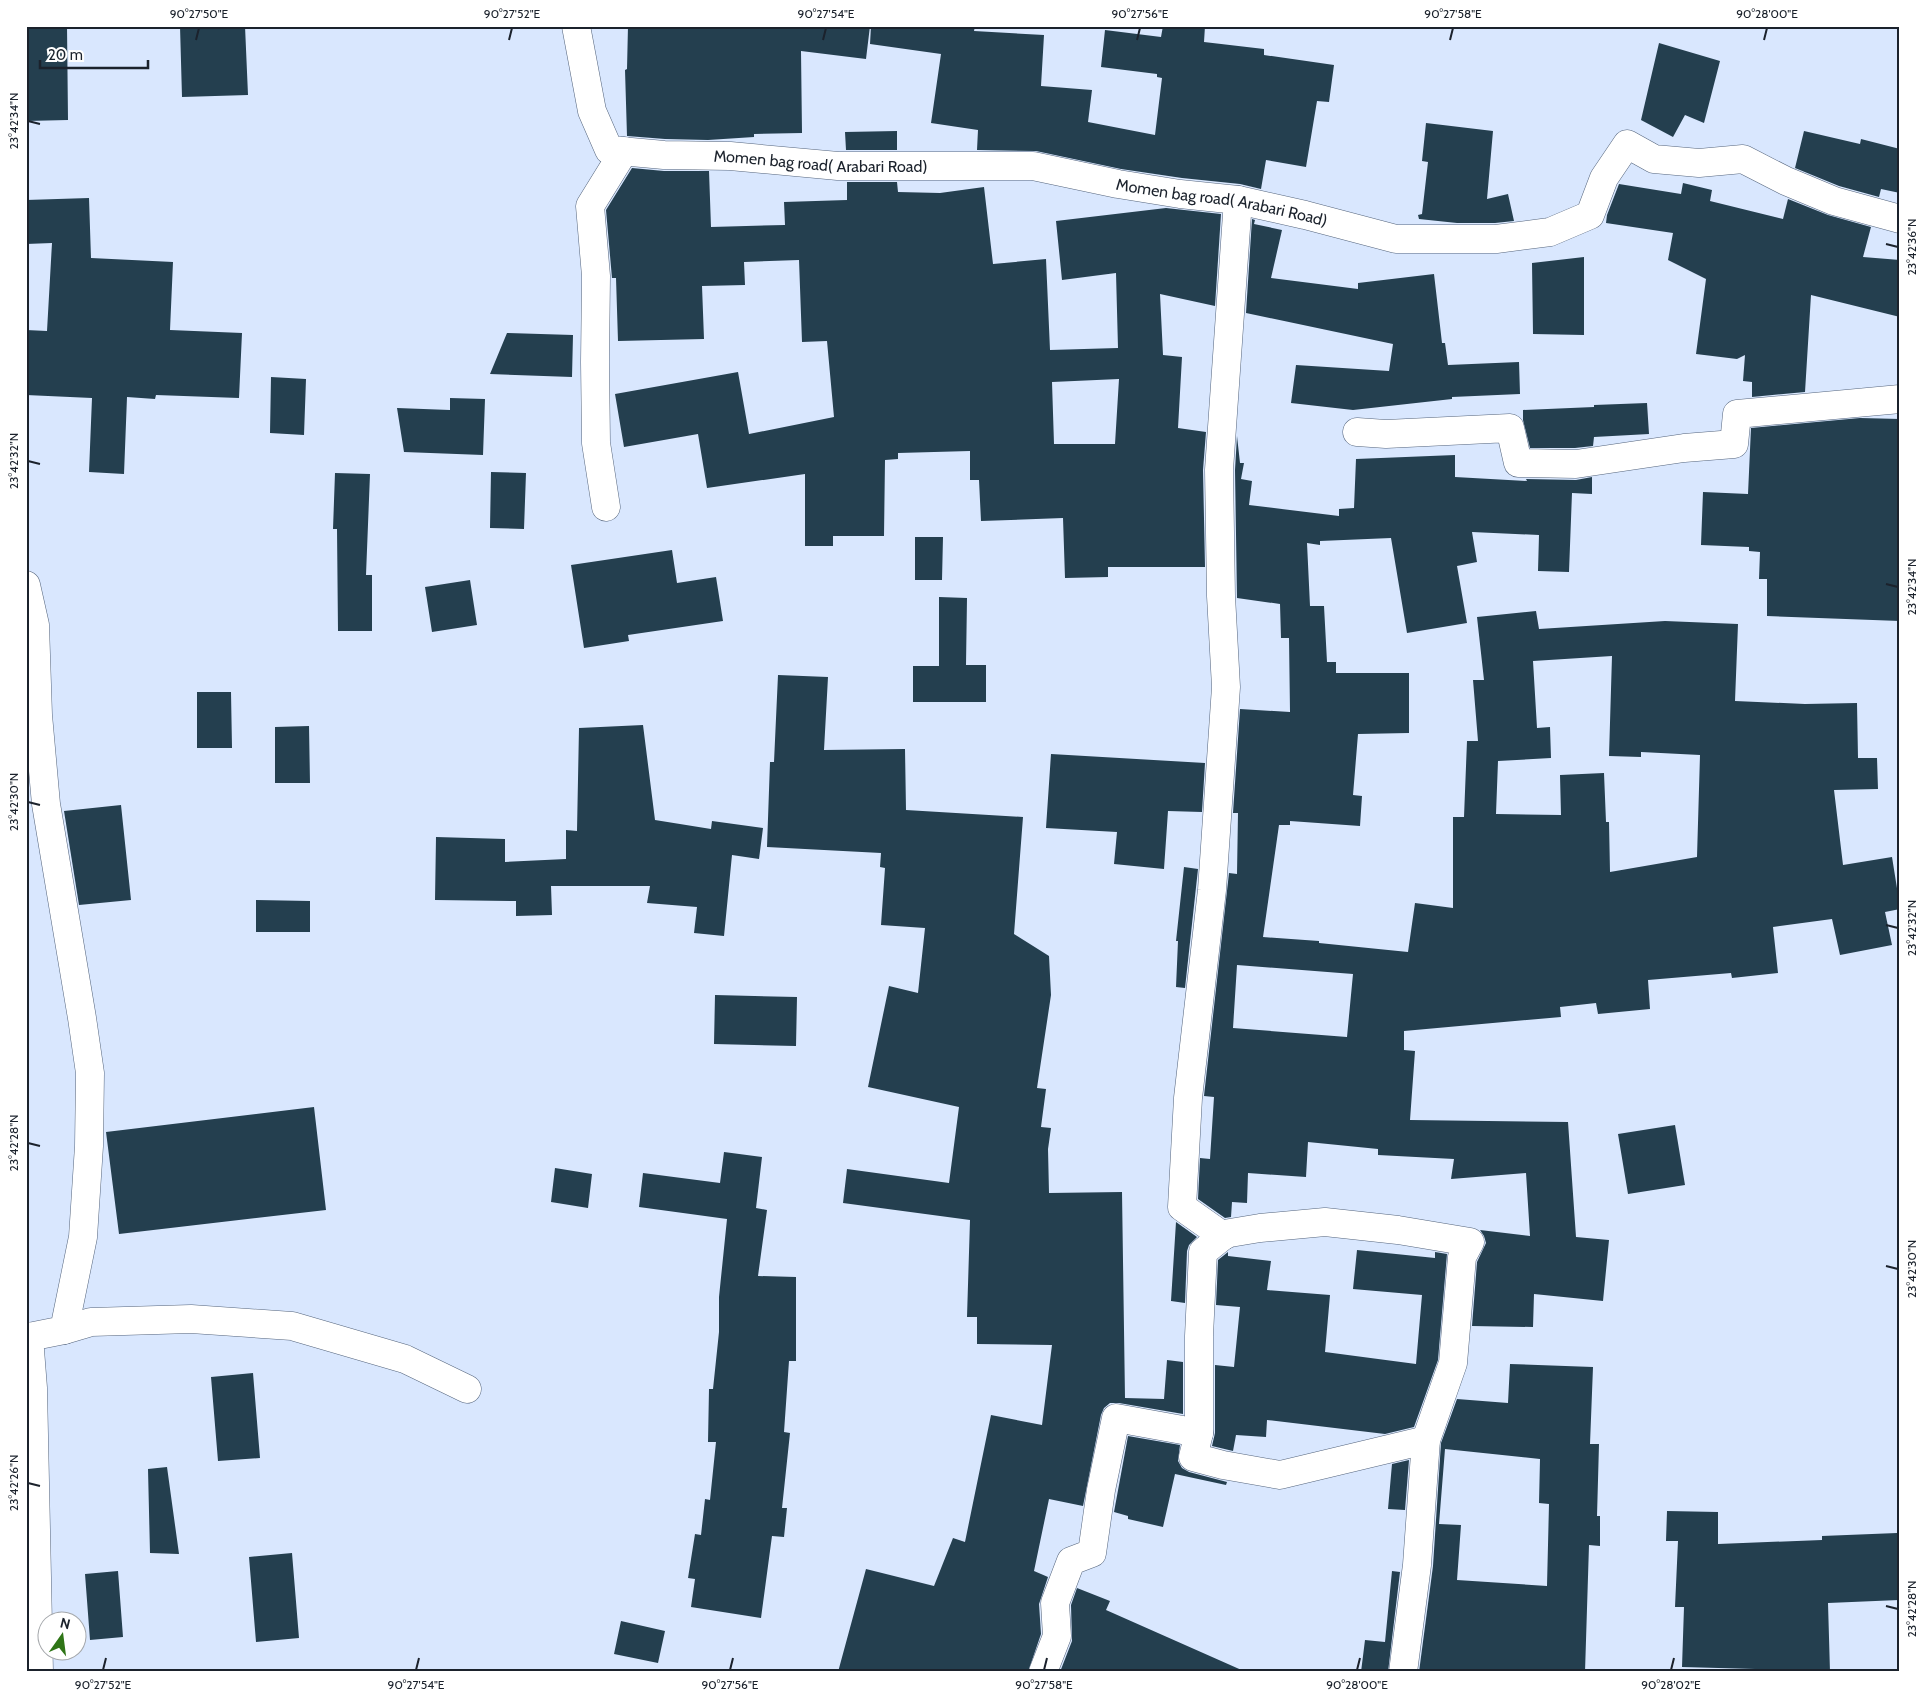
<svg xmlns="http://www.w3.org/2000/svg" width="1926" height="1698" font-family="Cabin,sans-serif">
<rect width="100%" height="100%" fill="#d9e7fe"/>
<path fill="#243f4f" fill-rule="evenodd" d="M 26,26 L 67,26 L 68,120 L 26,121 Z
M 180,26 L 245,26 L 248,95 L 182,97 Z
M 628,26 L 870,26 L 866,59 L 801,51 L 802,133 L 754,134 L 754,137 L 708,140 L 665,139 L 627,136 L 625,70 L 627,69 Z
M 871,26 L 975,26 L 974,31 L 1044,35 L 1041,86 L 1092,90 L 1088,122 L 1155,135 L 1162,78 L 1157,77 L 1157,74 L 1101,67 L 1105,30 L 1161,37 L 1163,26 L 1205,26 L 1204,42 L 1264,49 L 1264,55 L 1334,65 L 1329,102 L 1317,101 L 1306,167 L 1266,160 L 1261,189 L 1240,184 L 1182,178 L 1121,169 L 1036,151 L 977,150 L 978,130 L 931,123 L 941,54 L 870,44 Z
M 1659,43 L 1720,61 L 1704,123 L 1685,115 L 1673,137 L 1641,120 Z
M 1426,123 L 1493,131 L 1487,199 L 1508,194 L 1514,221 L 1495,223 L 1457,223 L 1419,219 L 1418,215 L 1422,214 L 1428,162 L 1422,161 Z
M 897,131 L 897,150 L 846,150 L 845,132 Z
M 1804,131 L 1860,144 L 1861,139 L 1900,149 L 1900,193 L 1881,189 L 1879,197 L 1839,186 L 1795,168 Z
M 632,168 L 664,171 L 709,171 L 711,227 L 785,225 L 784,202 L 847,200 L 847,182 L 897,182 L 898,192 L 940,193 L 984,187 L 993,264 L 1046,259 L 1050,350 L 1118,348 L 1116,273 L 1062,280 L 1056,221 L 1166,208 L 1221,214 L 1215,306 L 1160,294 L 1163,355 L 1182,357 L 1178,428 L 1206,432 L 1203,470 L 1205,567 L 1108,567 L 1108,577 L 1065,578 L 1063,518 L 981,521 L 979,480 L 970,480 L 970,451 L 898,453 L 898,459 L 885,460 L 884,536 L 833,536 L 833,546 L 805,546 L 805,474 L 707,488 L 698,434 L 624,447 L 615,394 L 738,372 L 749,434 L 834,417 L 827,341 L 802,342 L 799,260 L 744,262 L 745,285 L 702,286 L 704,339 L 618,341 L 616,278 L 612,278 L 606,210 ZM 1119,379 L 1115,444 L 1054,444 L 1052,382 Z
M 1683,183 L 1712,190 L 1710,201 L 1783,219 L 1788,199 L 1828,215 L 1871,227 L 1863,257 L 1900,260 L 1900,317 L 1811,295 L 1805,392 L 1752,397 L 1752,382 L 1743,381 L 1745,355 L 1737,359 L 1696,354 L 1706,279 L 1668,260 L 1673,233 L 1606,223 L 1607,215 L 1619,184 L 1681,194 Z
M 89,198 L 91,258 L 173,262 L 170,330 L 242,333 L 239,398 L 156,395 L 155,399 L 127,397 L 124,474 L 89,472 L 92,398 L 26,395 L 26,330 L 47,331 L 52,243 L 26,244 L 26,200 Z
M 1252,219 L 1255,220 L 1254,224 L 1282,230 L 1271,278 L 1358,289 L 1358,283 L 1434,274 L 1442,343 L 1445,343 L 1448,365 L 1519,362 L 1520,394 L 1452,397 L 1452,399 L 1353,410 L 1291,403 L 1296,365 L 1389,371 L 1393,344 L 1246,313 Z
M 1584,257 L 1584,335 L 1533,334 L 1532,263 Z
M 507,333 L 573,335 L 572,377 L 490,374 Z
M 271,377 L 306,379 L 304,435 L 270,433 Z
M 450,398 L 485,399 L 483,455 L 404,452 L 397,408 L 450,410 Z
M 1647,403 L 1649,434 L 1594,437 L 1593,446 L 1575,448 L 1530,448 L 1523,420 L 1523,410 L 1594,407 L 1594,405 Z
M 1860,418 L 1900,419 L 1900,621 L 1767,616 L 1767,579 L 1759,579 L 1760,552 L 1749,551 L 1749,547 L 1701,545 L 1703,492 L 1748,494 L 1751,428 Z
M 1237,436 L 1240,463 L 1244,463 L 1241,479 L 1252,481 L 1249,505 L 1339,516 L 1339,509 L 1354,508 L 1356,459 L 1455,455 L 1455,477 L 1527,481 L 1526,479 L 1576,480 L 1592,477 L 1592,494 L 1572,493 L 1569,572 L 1538,571 L 1539,535 L 1472,532 L 1477,562 L 1457,566 L 1467,623 L 1407,633 L 1391,538 L 1320,541 L 1320,545 L 1307,543 L 1310,606 L 1324,606 L 1327,662 L 1336,662 L 1336,673 L 1409,673 L 1409,733 L 1358,734 L 1353,795 L 1362,796 L 1360,826 L 1290,821 L 1290,825 L 1279,825 L 1263,937 L 1319,941 L 1319,943 L 1408,952 L 1415,903 L 1453,908 L 1453,817 L 1464,817 L 1467,741 L 1478,741 L 1473,680 L 1484,680 L 1477,617 L 1536,611 L 1539,629 L 1665,621 L 1738,624 L 1735,701 L 1805,704 L 1857,703 L 1858,758 L 1877,758 L 1878,789 L 1834,790 L 1843,865 L 1892,857 L 1900,907 L 1900,909 L 1885,912 L 1892,945 L 1840,955 L 1832,919 L 1773,927 L 1778,973 L 1732,978 L 1731,973 L 1648,980 L 1650,1009 L 1598,1014 L 1596,1003 L 1560,1007 L 1561,1017 L 1404,1031 L 1404,1050 L 1415,1051 L 1410,1120 L 1568,1122 L 1576,1237 L 1609,1240 L 1603,1301 L 1534,1294 L 1533,1327 L 1472,1326 L 1477,1262 L 1486,1243 L 1484,1236 L 1480,1230 L 1530,1236 L 1526,1173 L 1451,1179 L 1454,1159 L 1378,1155 L 1378,1149 L 1308,1142 L 1306,1177 L 1248,1173 L 1247,1203 L 1232,1202 L 1231,1217 L 1225,1218 L 1198,1199 L 1200,1158 L 1210,1159 L 1214,1097 L 1204,1096 L 1229,873 L 1237,874 L 1238,813 L 1233,813 L 1240,709 L 1290,712 L 1289,638 L 1281,638 L 1280,604 L 1237,598 L 1235,470 ZM 1612,656 L 1609,756 L 1641,757 L 1641,752 L 1700,755 L 1697,857 L 1610,872 L 1609,822 L 1606,822 L 1604,773 L 1560,775 L 1561,815 L 1496,814 L 1498,761 L 1551,758 L 1550,727 L 1537,728 L 1533,661 ZM 1237,965 L 1353,974 L 1347,1037 L 1233,1028 Z
M 491,472 L 526,473 L 524,529 L 490,528 Z
M 335,473 L 370,474 L 366,575 L 372,575 L 372,631 L 338,631 L 337,529 L 333,529 Z
M 915,537 L 943,537 L 942,580 L 915,580 Z
M 672,550 L 677,583 L 716,577 L 723,621 L 628,635 L 629,641 L 584,648 L 571,565 Z
M 470,580 L 477,625 L 432,632 L 425,587 Z
M 939,597 L 967,598 L 966,665 L 986,665 L 986,702 L 913,702 L 913,666 L 939,666 Z
M 778,675 L 828,677 L 824,750 L 905,749 L 906,810 L 1023,817 L 1014,934 L 1049,956 L 1051,995 L 1037,1088 L 1046,1089 L 1041,1127 L 1051,1128 L 1048,1149 L 1049,1193 L 1122,1192 L 1125,1398 L 1164,1399 L 1167,1360 L 1183,1362 L 1183,1414 L 1119,1403 L 1110,1403 L 1104,1408 L 1101,1415 L 1083,1506 L 1049,1499 L 1034,1571 L 1048,1577 L 1039,1604 L 1041,1634 L 1028,1672 L 838,1672 L 866,1569 L 934,1586 L 953,1538 L 965,1542 L 991,1415 L 1042,1425 L 1052,1345 L 977,1344 L 977,1317 L 967,1317 L 970,1220 L 843,1203 L 847,1169 L 949,1183 L 959,1107 L 868,1087 L 889,986 L 918,993 L 925,928 L 881,925 L 885,868 L 880,867 L 881,853 L 767,847 L 770,762 L 774,762 Z
M 197,692 L 231,692 L 232,748 L 197,748 Z
M 643,725 L 655,820 L 711,829 L 712,821 L 763,828 L 759,859 L 732,855 L 724,936 L 694,933 L 697,907 L 647,903 L 650,886 L 551,886 L 552,915 L 516,916 L 516,901 L 435,900 L 436,837 L 505,839 L 505,862 L 566,859 L 566,830 L 577,831 L 579,728 Z
M 309,726 L 310,783 L 275,783 L 275,727 Z
M 1051,754 L 1205,763 L 1202,812 L 1168,811 L 1164,869 L 1114,864 L 1117,832 L 1046,828 Z
M 121,805 L 131,900 L 79,905 L 64,811 Z
M 1184,867 L 1198,869 L 1185,988 L 1176,987 L 1178,941 L 1176,941 Z
M 256,900 L 310,901 L 310,932 L 256,932 Z
M 715,995 L 797,997 L 796,1046 L 714,1044 Z
M 314,1107 L 326,1210 L 119,1234 L 106,1132 Z
M 1675,1125 L 1685,1185 L 1628,1194 L 1618,1134 Z
M 724,1152 L 762,1157 L 756,1208 L 767,1210 L 758,1276 L 796,1277 L 796,1361 L 789,1361 L 784,1432 L 790,1433 L 782,1508 L 787,1508 L 784,1537 L 772,1536 L 761,1618 L 691,1607 L 695,1579 L 688,1578 L 695,1534 L 701,1535 L 705,1499 L 710,1500 L 716,1442 L 708,1442 L 709,1389 L 713,1389 L 719,1332 L 719,1297 L 727,1219 L 639,1207 L 643,1173 L 720,1183 Z
M 555,1168 L 592,1174 L 588,1208 L 551,1202 Z
M 1176,1222 L 1197,1237 L 1189,1245 L 1187,1251 L 1185,1303 L 1171,1301 Z
M 1357,1250 L 1435,1258 L 1435,1252 L 1447,1254 L 1438,1360 L 1414,1427 L 1385,1434 L 1267,1420 L 1266,1437 L 1236,1435 L 1233,1451 L 1212,1446 L 1215,1433 L 1215,1365 L 1234,1367 L 1240,1307 L 1216,1305 L 1218,1260 L 1228,1252 L 1228,1256 L 1271,1261 L 1267,1290 L 1330,1295 L 1325,1352 L 1416,1364 L 1422,1295 L 1353,1289 Z
M 1510,1364 L 1593,1367 L 1590,1444 L 1599,1444 L 1597,1516 L 1600,1516 L 1600,1546 L 1589,1545 L 1585,1672 L 1419,1672 L 1433,1566 L 1441,1443 L 1457,1399 L 1508,1403 ZM 1445,1449 L 1540,1459 L 1539,1503 L 1549,1504 L 1547,1586 L 1457,1580 L 1461,1525 L 1439,1524 Z
M 253,1373 L 260,1458 L 218,1461 L 211,1377 Z
M 1128,1436 L 1180,1445 L 1178,1461 L 1182,1468 L 1189,1472 L 1227,1482 L 1226,1485 L 1175,1474 L 1163,1527 L 1128,1519 L 1128,1516 L 1114,1512 Z
M 1409,1460 L 1405,1510 L 1388,1509 L 1392,1464 Z
M 167,1467 L 179,1554 L 150,1553 L 148,1469 Z
M 1667,1511 L 1718,1512 L 1718,1544 L 1822,1540 L 1822,1536 L 1897,1533 L 1899,1600 L 1828,1603 L 1830,1672 L 1756,1672 L 1755,1669 L 1682,1667 L 1684,1607 L 1675,1607 L 1678,1541 L 1666,1541 Z
M 292,1553 L 299,1638 L 256,1642 L 249,1557 Z
M 118,1571 L 123,1637 L 90,1640 L 85,1574 Z
M 1392,1571 L 1400,1572 L 1388,1672 L 1361,1672 L 1365,1640 L 1385,1642 Z
M 1077,1588 L 1110,1601 L 1106,1610 L 1246,1672 L 1060,1672 L 1072,1641 L 1071,1605 Z
M 621,1621 L 665,1631 L 658,1663 L 614,1654 Z"/>
<g fill="none" stroke-linecap="round" stroke-linejoin="round">
<defs>
<g id="minor">
<path id="s1" d="M 576,26 L 592,111 L 609,150 L 664,155 L 730,156 L 838,166 L 1033,166 L 1118,184 L 1180,194 L 1238,200 L 1305,215 L 1396,239 L 1496,239 L 1550,232 L 1590,215 L 1604,178 L 1627,144 L 1654,159 L 1699,163 L 1743,159 L 1786,181 L 1834,201 L 1900,219"/>
<path d="M 1357,432 L 1386,434 L 1510,428 L 1518,463 L 1576,464 L 1684,448 L 1734,444 L 1737,414 L 1900,399"/>
<path d="M 606,507 L 596,443 L 595,362 L 596,276 L 590,206 L 624,151"/>
<path d="M 26,585 L 35,625 L 38,715 L 46,804 L 82,1018 L 90,1073 L 89,1146 L 83,1237 L 64,1330 L 29,1337"/>
<path d="M 1223,1236 L 1230,1233 L 1260,1228 L 1325,1222 L 1398,1230 L 1470,1242 L 1462,1257 L 1453,1363 L 1426,1440 L 1417,1565 L 1403,1672"/>
<path d="M 64,1330 L 91,1322 L 191,1319 L 292,1326 L 405,1359 L 467,1389"/>
<path d="M 26,1336 L 29,1337 L 33,1388 L 39,1672"/>
<path d="M 1199,1433 L 1193,1457 L 1223,1465 L 1280,1475 L 1426,1440"/>
<path d="M 1043,1672 L 1057,1636 L 1055,1603 L 1071,1561 L 1092,1553 L 1101,1490 L 1116,1418 L 1199,1433 L 1199,1336 L 1203,1252 L 1223,1236 L 1182,1207 L 1188,1098 L 1212,890 L 1226,687 L 1221,596 L 1219,470 L 1238,200"/>
</g>
</defs>
<use href="#minor" stroke="#55657d" stroke-width="29"/>
<use href="#minor" stroke="#fff" stroke-width="28"/>
</g>
<path fill="none" stroke="#1b222c" stroke-width="2" d="M 196,40 L 199,28M 509,40 L 512,28M 823,40 L 826,28M 1137,40 L 1140,28M 1450,40 L 1453,28M 1764,40 L 1767,28M 28,121 L 40,124M 1886,244 L 1898,247M 28,461 L 40,464M 1886,584 L 1898,587M 28,802 L 40,805M 1886,925 L 1898,928M 28,1143 L 40,1146M 1886,1266 L 1898,1269M 28,1483 L 40,1486M 1886,1606 L 1898,1609M 103,1670 L 106,1658M 416,1670 L 419,1658M 730,1670 L 733,1658M 1044,1670 L 1047,1658M 1357,1670 L 1360,1658M 1671,1670 L 1674,1658"/>
<g text-anchor="middle" dominant-baseline="central" stroke-width="5" stroke-linejoin="round" paint-order="stroke">
<g font-size="16" fill="#1b222c" stroke="#fff">
<text stroke="none"><textPath href="#s1" startOffset="341">Momen bag road( Arabari Road)</textPath></text>
<text stroke="none"><textPath href="#s1" startOffset="746">Momen bag road( Arabari Road)</textPath></text>
</g>
</g>
<rect width="1926" height="1698" fill="none" stroke="#ffffff" stroke-width="55"/>
<g transform="translate(62 1636) rotate(14)"><circle r="24" fill="#ffffff" stroke="#a4a7ab"/>
<path d="M0-4L9 19L0 12L-9 19Z" fill="#2f7517"/>
<text y="-8" font-size="14" font-weight="bold" text-anchor="middle" fill="#1b222c">N</text>
</g>
<path d="M40 60v8h108v-8" fill="none" stroke="#1b222c" stroke-width="2.5"/>
<text x="48" y="60" font-size="15" fill="#1b222c" stroke="#ffffff" stroke-width="4" paint-order="stroke">20 m</text>
<rect x="28" y="28" width="1870" height="1642" fill="none" stroke="#1b222c" stroke-width="2"/>
<g font-size="12" text-anchor="middle" fill="#1b222c">
<text x="199" y="18">90°27'50"E</text>
<text x="512" y="18">90°27'52"E</text>
<text x="826" y="18">90°27'54"E</text>
<text x="1140" y="18">90°27'56"E</text>
<text x="1453" y="18">90°27'58"E</text>
<text x="1767" y="18">90°28'00"E</text>
<text transform="translate(14 121) rotate(-90)" y="4">23°42'34"N</text>
<text transform="translate(1912 247) rotate(-90)" y="4">23°42'36"N</text>
<text transform="translate(14 461) rotate(-90)" y="4">23°42'32"N</text>
<text transform="translate(1912 587) rotate(-90)" y="4">23°42'34"N</text>
<text transform="translate(14 802) rotate(-90)" y="4">23°42'30"N</text>
<text transform="translate(1912 928) rotate(-90)" y="4">23°42'32"N</text>
<text transform="translate(14 1143) rotate(-90)" y="4">23°42'28"N</text>
<text transform="translate(1912 1269) rotate(-90)" y="4">23°42'30"N</text>
<text transform="translate(14 1483) rotate(-90)" y="4">23°42'26"N</text>
<text transform="translate(1912 1609) rotate(-90)" y="4">23°42'28"N</text>
<text x="103" y="1689">90°27'52"E</text>
<text x="416" y="1689">90°27'54"E</text>
<text x="730" y="1689">90°27'56"E</text>
<text x="1044" y="1689">90°27'58"E</text>
<text x="1357" y="1689">90°28'00"E</text>
<text x="1671" y="1689">90°28'02"E</text>
</g>
</svg>
